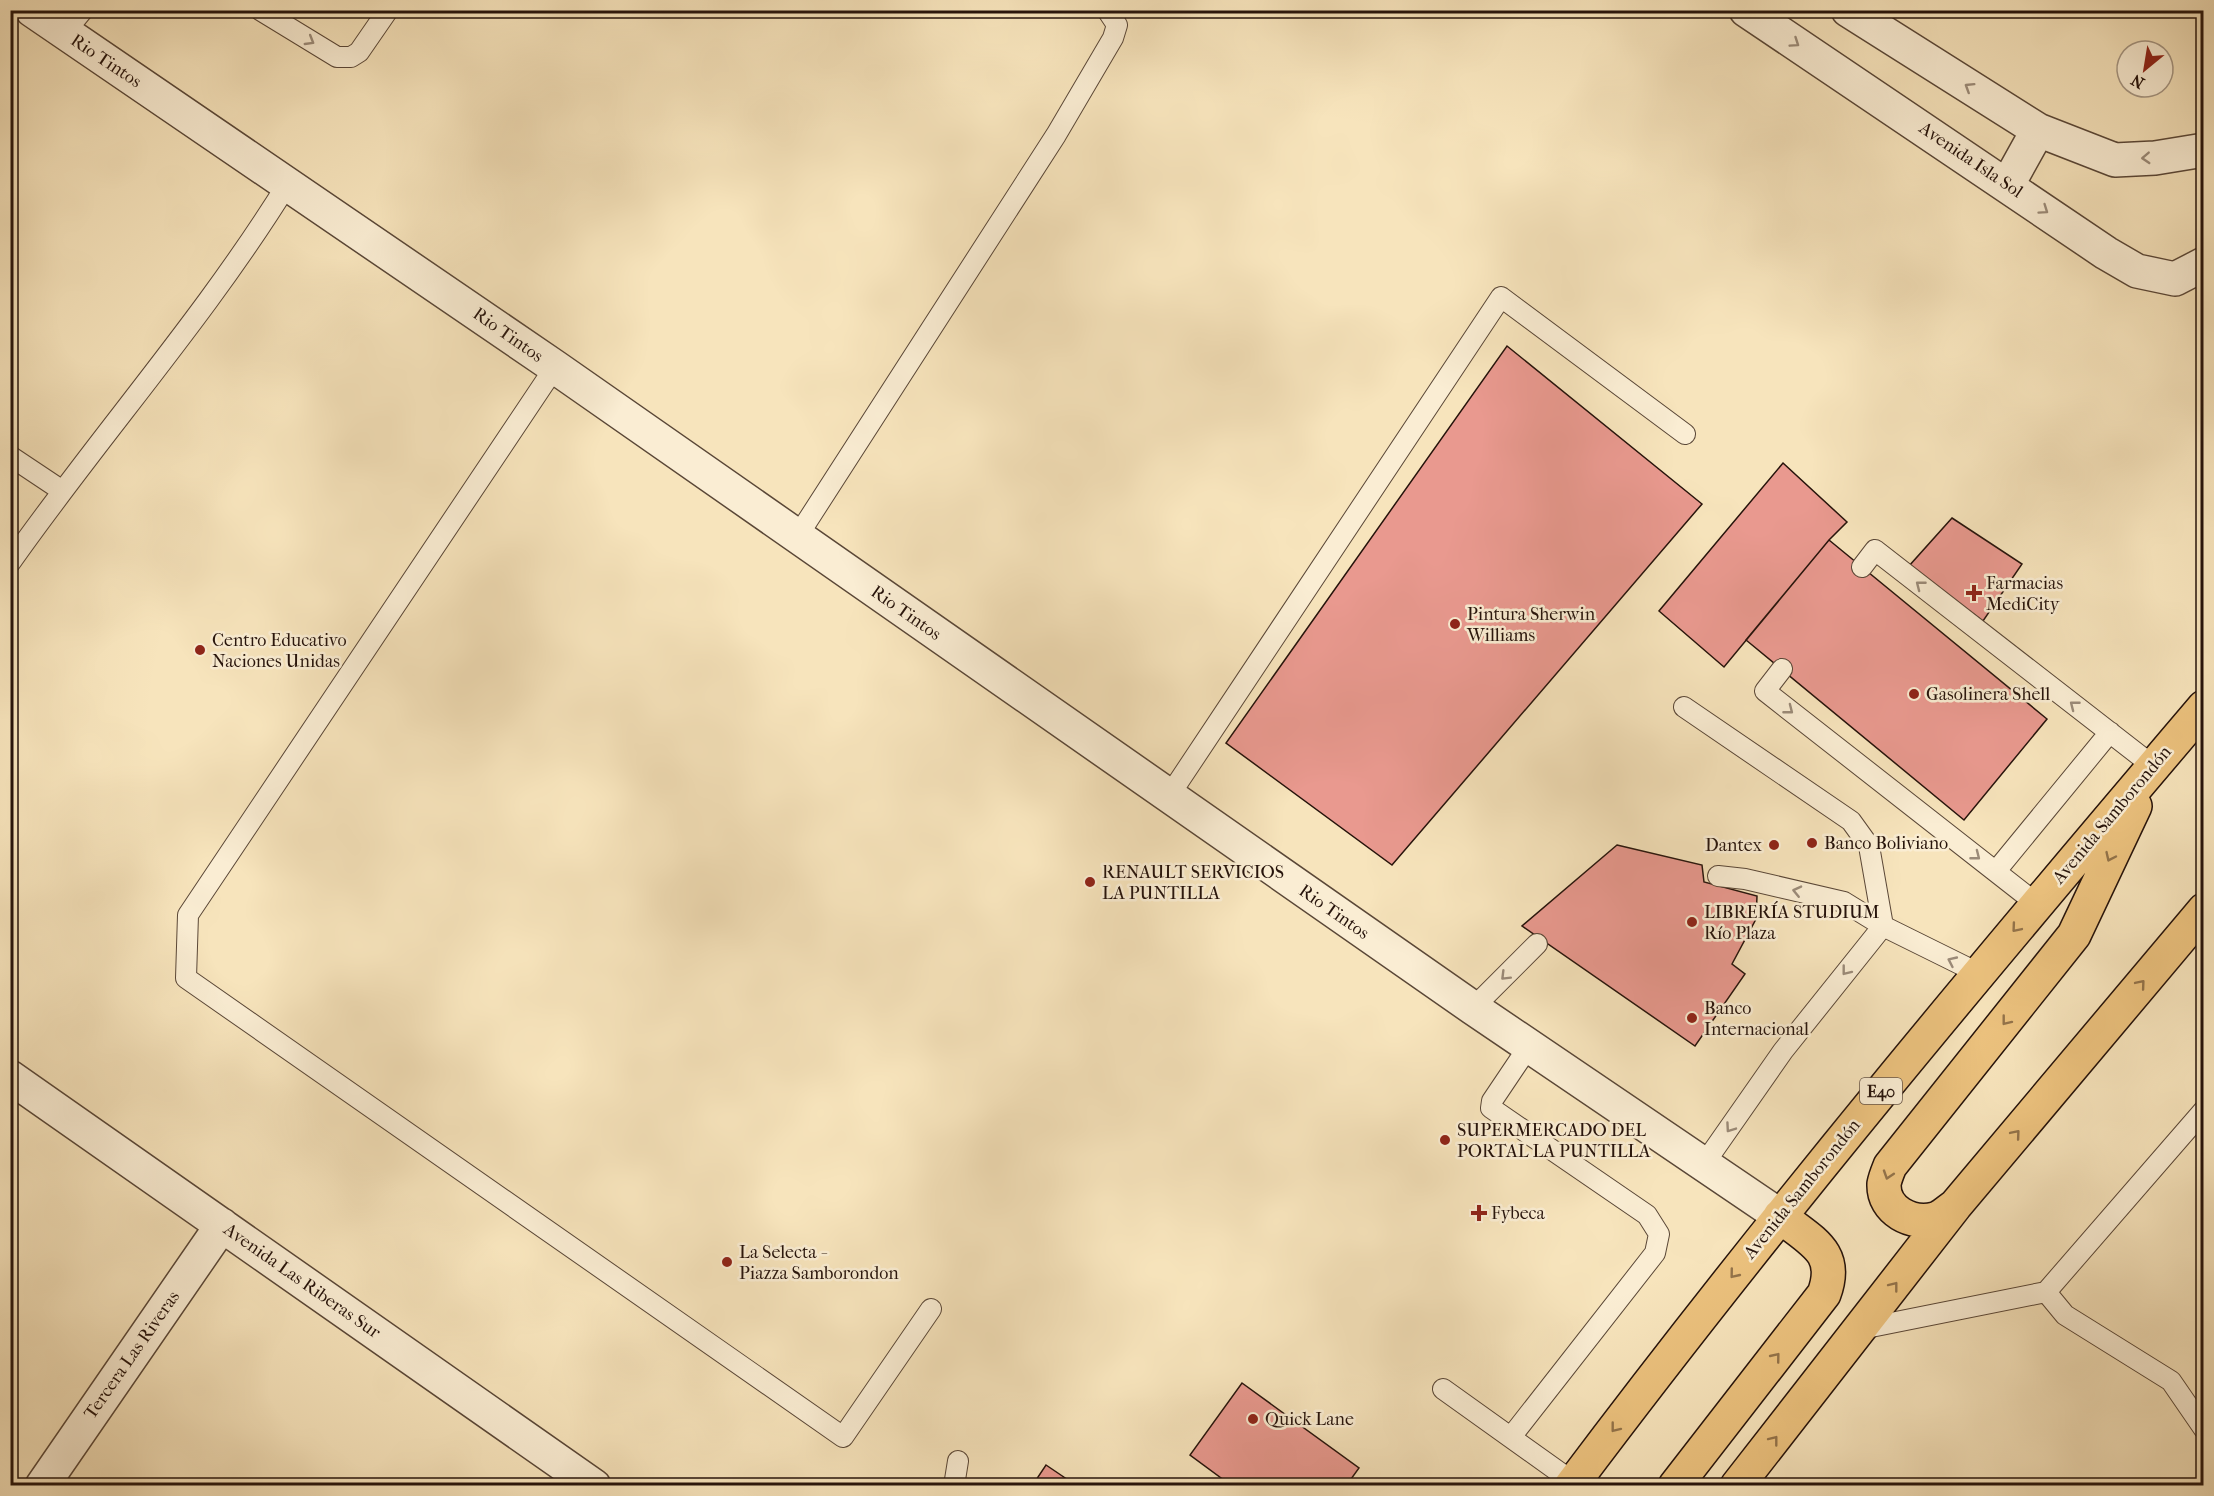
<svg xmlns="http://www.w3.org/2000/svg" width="2214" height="1496" font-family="'IM FELL French Canon',serif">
<rect width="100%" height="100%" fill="#f7e4bc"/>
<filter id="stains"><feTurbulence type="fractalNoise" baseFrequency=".00333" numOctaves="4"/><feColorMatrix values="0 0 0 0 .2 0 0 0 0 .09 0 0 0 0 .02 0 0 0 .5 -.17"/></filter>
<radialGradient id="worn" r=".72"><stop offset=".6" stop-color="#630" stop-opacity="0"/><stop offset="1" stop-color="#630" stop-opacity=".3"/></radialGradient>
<path fill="#e9998f" stroke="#26130b" stroke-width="1.5" d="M 1507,346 L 1702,504 L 1392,865 L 1226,743 Z
M 1783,463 L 1847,522 L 1829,540 L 1724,667 L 1659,611 Z
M 1952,518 L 2022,564 L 1983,621 L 1909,566 Z
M 1829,540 L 2047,719 L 1964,820 L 1746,640 Z
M 1617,845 L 1702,865 L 1704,882 L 1757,896 L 1756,919 L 1732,964 L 1745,974 L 1695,1046 L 1522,926 Z
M 1242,1383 L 1359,1468 L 1346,1486 L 1232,1486 L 1190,1455 Z
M 1046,1465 L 1077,1486 L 1032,1486 Z"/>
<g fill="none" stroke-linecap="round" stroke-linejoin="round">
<defs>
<path id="service" d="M 260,10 L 337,57 L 351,57 L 359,52 L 388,10
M 64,33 L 83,10
M 555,367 L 188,915 L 186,978 L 843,1437 L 931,1309
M 10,456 L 61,490
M 797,537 L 1056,135 L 1113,38 L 1117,25 L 1107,10
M 10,563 C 100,435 206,316 288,183
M 1862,567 L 1875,550 L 2153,766
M 1782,669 L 1765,691 L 2037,904
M 1684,707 L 1851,821 L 1869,846 L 1883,926 L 1783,1051 L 1704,1164
M 1169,796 L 1501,297 L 1685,434
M 1996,871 L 2110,732
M 1718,876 L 1745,879 L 1844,902 L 1883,926 L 1978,973
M 1473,1008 L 1537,944
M 2046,1292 L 2065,1315 L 2171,1381 L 2204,1429
M 1861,1329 L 2046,1292 L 2204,1110
M 1443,1389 L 1573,1482
M 1511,1437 L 1655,1253 L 1659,1234 L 1647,1215 L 1491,1108 L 1492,1101 L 1529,1046
M 954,1486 L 958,1461"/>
<path id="minor" d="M 32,10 L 555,367 L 1473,1008 L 1780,1216
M 1746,10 L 2106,253 L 2137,271 L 2175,279 L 2204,264
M 1848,10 L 2038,130 L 2115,160 L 2155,158 L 2204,150
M 2008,184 L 2038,130
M 10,1077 L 594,1486
M 42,1486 L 222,1225"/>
<path id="trunk" d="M 1955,1206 C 1949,1210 1942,1217 1935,1219 C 1912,1225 1883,1211 1884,1184 C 1885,1178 1888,1171 1890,1166 L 2074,935 L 2135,806
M 1571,1486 C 1772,1218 1987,962 2204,707
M 1675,1486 L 1824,1294 C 1840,1251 1810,1241 1780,1216
M 1737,1486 L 1955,1206 L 2204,910"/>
</defs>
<use href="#service" stroke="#5a4737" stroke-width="22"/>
<use href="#minor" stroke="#5a4737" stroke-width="36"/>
<use href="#trunk" stroke="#26130b" stroke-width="36"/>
<use href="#service" stroke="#faedd3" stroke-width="20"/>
<use href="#minor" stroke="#faedd3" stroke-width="33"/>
<use href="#trunk" stroke="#ecc27e" stroke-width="33"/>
</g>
<defs><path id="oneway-chevron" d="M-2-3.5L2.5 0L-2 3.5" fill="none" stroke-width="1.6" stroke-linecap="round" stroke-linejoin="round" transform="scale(1.5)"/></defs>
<g stroke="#9b8b79">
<use href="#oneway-chevron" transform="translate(310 41) rotate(31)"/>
<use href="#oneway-chevron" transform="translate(1795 43) rotate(34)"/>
<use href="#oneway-chevron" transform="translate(1969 87) rotate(-148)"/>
<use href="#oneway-chevron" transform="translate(2146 158) rotate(177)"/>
<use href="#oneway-chevron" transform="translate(2044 210) rotate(35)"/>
<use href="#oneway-chevron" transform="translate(1920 585) rotate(-142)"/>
<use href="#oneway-chevron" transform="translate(2074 705) rotate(-142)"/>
<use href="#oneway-chevron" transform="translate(1789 710) rotate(38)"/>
<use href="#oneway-chevron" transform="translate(1976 856) rotate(38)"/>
<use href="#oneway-chevron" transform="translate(1797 891) rotate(-167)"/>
<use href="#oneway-chevron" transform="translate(1952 961) rotate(-155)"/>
<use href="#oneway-chevron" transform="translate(1846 971) rotate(128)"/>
<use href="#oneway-chevron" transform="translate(1505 976) rotate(135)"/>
<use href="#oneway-chevron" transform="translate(1730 1128) rotate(125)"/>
</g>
<g stroke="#93734a">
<use href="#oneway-chevron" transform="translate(2110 857) rotate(115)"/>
<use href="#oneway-chevron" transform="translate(2016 928) rotate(130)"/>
<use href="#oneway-chevron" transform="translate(2141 984) rotate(-50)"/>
<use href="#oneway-chevron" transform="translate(2006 1021) rotate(128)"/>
<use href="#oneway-chevron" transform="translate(2016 1134) rotate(-50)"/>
<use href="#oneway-chevron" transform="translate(1888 1175) rotate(108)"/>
<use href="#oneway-chevron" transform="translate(1734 1274) rotate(129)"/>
<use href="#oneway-chevron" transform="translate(1894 1286) rotate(-52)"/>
<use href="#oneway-chevron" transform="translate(1776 1357) rotate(-51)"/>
<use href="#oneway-chevron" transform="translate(1615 1428) rotate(128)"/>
<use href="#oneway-chevron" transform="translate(1774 1440) rotate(-52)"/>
</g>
<g fill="#8f2418" stroke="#faedd3" stroke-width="2">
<path d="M1971 584h6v6h6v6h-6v6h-6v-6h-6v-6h6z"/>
<circle cx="1455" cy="624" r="6"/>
<circle cx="200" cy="650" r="6"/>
<circle cx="1914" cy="694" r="6"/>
<circle cx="1812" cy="843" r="6"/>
<circle cx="1774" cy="845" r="6"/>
<circle cx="1090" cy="882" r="6"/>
<circle cx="1692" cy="922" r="6"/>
<circle cx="1692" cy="1018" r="6"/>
<circle cx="1445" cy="1140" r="6"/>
<path d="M1476 1204h6v6h6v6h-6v6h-6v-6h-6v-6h6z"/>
<circle cx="727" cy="1262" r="6"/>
<circle cx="1253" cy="1419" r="6"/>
</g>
<g text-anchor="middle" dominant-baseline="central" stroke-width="5" stroke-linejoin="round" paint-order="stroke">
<rect fill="#faedd3" stroke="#665447" stroke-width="1.5" x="1860" y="1078" width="42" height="26" rx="4.5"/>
<g font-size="16" font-weight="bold" fill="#26130b">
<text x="1881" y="1091">E40</text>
</g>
<g font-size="18" fill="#26130b" stroke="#faedd3">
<text transform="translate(106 61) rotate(34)">Rio Tintos</text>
<text transform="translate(1971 160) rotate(34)">Avenida Isla Sol</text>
<text transform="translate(508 335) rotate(35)">Rio Tintos</text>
<text transform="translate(906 613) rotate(35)">Rio Tintos</text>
<text transform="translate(2112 815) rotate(-50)">Avenida Samborondón</text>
<text transform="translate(1334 912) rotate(35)">Rio Tintos</text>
<text transform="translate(1802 1189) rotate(-51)">Avenida Samborondón</text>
<text transform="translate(302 1281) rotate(35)">Avenida Las Riberas Sur</text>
<text transform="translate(132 1355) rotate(-55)">Tercera Las Riveras</text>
</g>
<g font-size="18" fill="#26130b" stroke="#faedd3" text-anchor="start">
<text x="1986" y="583">Farmacias<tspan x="1986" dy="21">MediCity</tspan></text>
<text x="1467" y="614">Pintura Sherwin<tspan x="1467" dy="21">Williams</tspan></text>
<text x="212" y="640">Centro Educativo<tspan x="212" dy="21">Naciones Unidas</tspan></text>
<text x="1926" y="694">Gasolinera Shell</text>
<text x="1824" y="843">Banco Boliviano</text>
<text x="1762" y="845" text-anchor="end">Dantex</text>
<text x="1102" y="872">RENAULT SERVICIOS<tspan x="1102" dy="21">LA PUNTILLA</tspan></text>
<text x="1704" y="912">LIBRERÍA STUDIUM<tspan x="1704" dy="21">Río Plaza</tspan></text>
<text x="1704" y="1008">Banco<tspan x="1704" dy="21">Internacional</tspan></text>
<text x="1457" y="1130">SUPERMERCADO DEL<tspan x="1457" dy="21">PORTAL LA PUNTILLA</tspan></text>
<text x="1491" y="1213">Fybeca</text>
<text x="739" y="1252">La Selecta -<tspan x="739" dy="21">Piazza Samborondon</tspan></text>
<text x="1265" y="1419">Quick Lane</text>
</g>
</g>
<rect width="2214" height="1496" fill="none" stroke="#f7e4bc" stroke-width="36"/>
<rect x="12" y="12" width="2190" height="1472" fill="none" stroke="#26130b" stroke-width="3"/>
<rect x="18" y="18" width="2178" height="1460" fill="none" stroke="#26130b" stroke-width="1.5"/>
<g transform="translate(2145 69) rotate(210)"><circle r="28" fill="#faedd3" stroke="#a59683" stroke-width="1.5"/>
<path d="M0-4.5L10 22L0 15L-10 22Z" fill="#8f2418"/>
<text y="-9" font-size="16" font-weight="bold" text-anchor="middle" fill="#26130b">N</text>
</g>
<rect width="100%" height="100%" filter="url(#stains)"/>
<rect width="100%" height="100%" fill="url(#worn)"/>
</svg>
